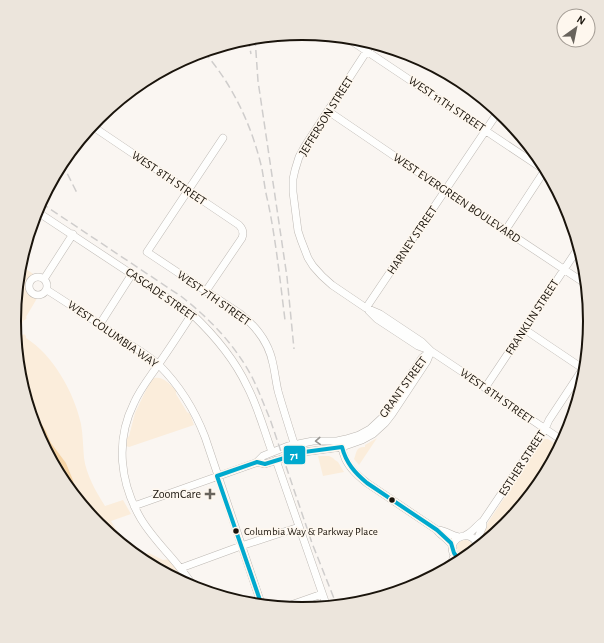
<svg xmlns="http://www.w3.org/2000/svg" width="604" height="643" font-family="'Alegreya Sans',sans-serif">
<rect width="100%" height="100%" fill="#faf6f2"/>
<path fill="#fbeddb" d="M 20,265 L 35,275 C 23,281 24,294 37,298 L 36,300 L 26,317 L 27,318 L 25,320 L 24,320 L 17,331 L 23,335 L 24,334 L 26,336 L 26,338 C 53,355 74,392 81,424 C 83,435 83,447 84,458 C 86,474 96,492 105,506 L 123,500 L 131,514 L 111,521 L 122,540 L 146,554 L 149,553 L 163,560 L 170,559 L 188,582 L 188,585 L 142,561 L 98,525 L 86,510 L 77,496 L 73,480 L 66,463 L 51,443 L 46,431 L 27,401 L 19,377 L 14,321 Z
M 154,378 C 164,376 169,384 176,390 L 176,394 L 187,412 L 190,414 L 194,425 L 129,447 L 126,446 L 127,438 L 129,436 L 135,413 L 148,386 L 149,383 Z
M 377,438 L 359,465 L 354,459 C 357,453 355,447 365,447 L 365,445 Z
M 544,439 L 548,439 L 560,447 L 541,482 L 505,525 L 480,546 L 479,540 L 483,530 L 542,441 Z
M 318,456 L 329,456 L 333,458 L 335,460 L 338,462 L 344,472 L 323,476 Z
M457 548a8 8 0 1 1 16 0a8 8 0 1 1-16 0Z"/>
<path fill="#f6d5a7" d="M 27,401 L 46,431 L 51,443 L 66,463 L 73,480 L 77,496 L 86,510 L 62,481 L 36,431 Z"/>
<g fill="none" stroke-linecap="round" stroke-linejoin="round">
<defs>
<path id="minor" d="M 347,38 L 546,171
M 372,43 L 305,146 L 299,157 L 295,170 L 293,179 L 293,192 L 298,231 L 301,240 L 308,258 L 313,266 L 322,276 L 332,285 L 366,308 L 380,314 L 422,342 L 431,351 L 479,383 L 485,388 L 563,441
M 328,111 L 437,185 L 586,284
M 92,126 L 239,225 C 243,229 244,233 242,238 L 206,291
M 223,138 L 147,252 L 239,313 C 256,326 269,343 273,364 C 275,373 276,382 278,391 C 284,412 291,433 297,453
M 36,211 L 192,314 C 214,335 234,358 247,386 C 258,407 264,430 272,452
M 505,231 L 545,170
M29 286a9 9 0 1 1 18 0a9 9 0 1 1-18 0Z
M 44,279 L 73,234
M 47,290 C 72,306 97,322 121,339 C 134,347 148,355 159,365 C 179,385 195,411 205,437 L 262,606
M 366,308 L 498,112
M 369,311 L 377,319 L 418,346 L 429,350
M 192,314 C 181,331 170,348 158,365 C 150,377 140,389 134,403 C 115,441 120,483 141,519 C 156,544 180,563 195,589
M 100,324 L 132,274
M 524,329 L 585,370
M 485,388 L 579,247
M 342,442 C 342,446 342,451 344,455 C 347,466 358,476 367,483 L 437,530 C 441,536 449,539 453,547
M 276,460 L 327,607
M 257,462 L 265,464 L 304,452 L 342,447 L 362,440 L 373,434 L 385,423 L 392,414 L 427,361 L 431,351
M 257,462 L 263,456 L 288,446 L 313,441 L 337,441 L 346,439 L 359,435 L 370,429 L 384,416 L 422,358 L 431,351
M 134,506 L 261,461
M 439,530 C 446,531 452,536 459,537
M 466,535 C 473,532 477,525 483,521 L 545,429 L 549,420 L 586,364
M 476,542 L 483,526 L 483,521
M 463,560 C 458,559 455,557 453,553 C 447,536 475,527 478,548
M 181,568 L 241,546 L 299,527
M 449,568 L 453,559 L 454,554
M 282,608 L 322,594"/>
</defs>
<use href="#minor" stroke="#bdb8b3" stroke-width="8"/>
<use href="#minor" stroke="#fefefd" stroke-width="7"/>
<path stroke="#cfcdcc" stroke-width="1.5" stroke-dasharray="8 4" stroke-linecap="butt" d="M 255,38 L 258,81 L 287,277 L 294,349
M 248,39 L 251,54
M 204,52 C 233,85 252,126 262,169 C 264,180 265,191 268,202 C 276,241 280,280 285,320
M 62,163 L 77,193
M 41,203 L 182,297 C 210,319 235,345 252,377 C 259,391 264,405 270,419 L 312,543 L 337,606"/>
<defs>
<path id="bus-1" d="M 262,606 L 217,476 L 257,462 L 265,464 L 304,452 L 342,447 C 346,463 355,473 367,483 L 437,530 L 451,543 L 454,553 L 457,557 L 463,560"/>
</defs>
<use href="#bus-1" stroke="#fef7ee" stroke-width="7"/>
<use href="#bus-1" stroke="#00a9ce" stroke-width="4"/>
</g>
<defs><path id="oneway-chevron" d="M-2-3.5L2.5 0L-2 3.5" fill="none" stroke-width="1.6" stroke-linecap="round" stroke-linejoin="round"/></defs>
<use stroke="#979591" href="#oneway-chevron" transform="translate(318 441) rotate(177)"/>
<path fill="#68635c" stroke="#fef7ee" stroke-width="1.5" d="M208 488h4v4h4v4h-4v4h-4v-4h-4v-4h4z"/>
<g fill="#1a140c" stroke="#fef7ee" stroke-width="1.5">
<circle cx="392" cy="500" r="3.5"/>
<circle cx="236" cy="531" r="3.5"/>
</g>
<g text-anchor="middle" dominant-baseline="central" stroke-width="3" stroke-linejoin="round" paint-order="stroke">
<g font-size="11" fill="#1a140c" stroke="#fef7ee" text-anchor="start">
<text x="244" y="531">Columbia Way &amp; Parkway Place</text>
</g>
<g font-size="12" fill="#1a140c" stroke="#fef7ee">
<text transform="translate(447 104) rotate(34)">WEST 11TH STREET</text>
<text transform="translate(326 116) rotate(-58)">JEFFERSON STREET</text>
<text transform="translate(169 178) rotate(34)">WEST 8TH STREET</text>
<text transform="translate(457 198) rotate(34)">WEST EVERGREEN BOULEVARD</text>
<text transform="translate(412 240) rotate(-56)">HARNEY STREET</text>
<text transform="translate(161 294) rotate(35)">CASCADE STREET</text>
<text transform="translate(214 298) rotate(35)">WEST 7TH STREET</text>
<text transform="translate(532 317) rotate(-57)">FRANKLIN STREET</text>
<text transform="translate(113 334) rotate(35)">WEST COLUMBIA WAY</text>
<text transform="translate(403 387) rotate(-54)">GRANT STREET</text>
<text transform="translate(497 396) rotate(35)">WEST 8TH STREET</text>
<text transform="translate(522 463) rotate(-57)">ESTHER STREET</text>
</g>
<g font-size="12" fill="#1a140c" stroke="#fef7ee" text-anchor="end">
<text x="201" y="494">ZoomCare</text>
</g>
</g>
<path d="M0 0H604V643H0ZM21 321a281 281 0 1 1 562 0a281 281 0 1 1-562 0Z" fill="#ece5dc" fill-rule="evenodd"/>
<path fill="none" stroke="#1a140c" stroke-width="2" d="M21 321a281 281 0 1 1 562 0a281 281 0 1 1-562 0Z"/>
<rect stroke="#fef7ee" stroke-width="1.5" x="283" y="445" width="23" height="20" rx="4" fill="#00a9ce"/>
<g font-size="11" text-anchor="middle" font-weight="bold" fill="#fff">
<text x="294" y="459">71</text>
</g>
<g transform="translate(576 28) rotate(33)"><circle r="19" fill="#fef7ee" stroke="#a39c94"/>
<path d="M0-3L7 15L0 10L-7 15Z" fill="#68635c"/>
<text y="-6" font-size="11" font-weight="bold" text-anchor="middle" fill="#1a140c">N</text>
</g>
</svg>
